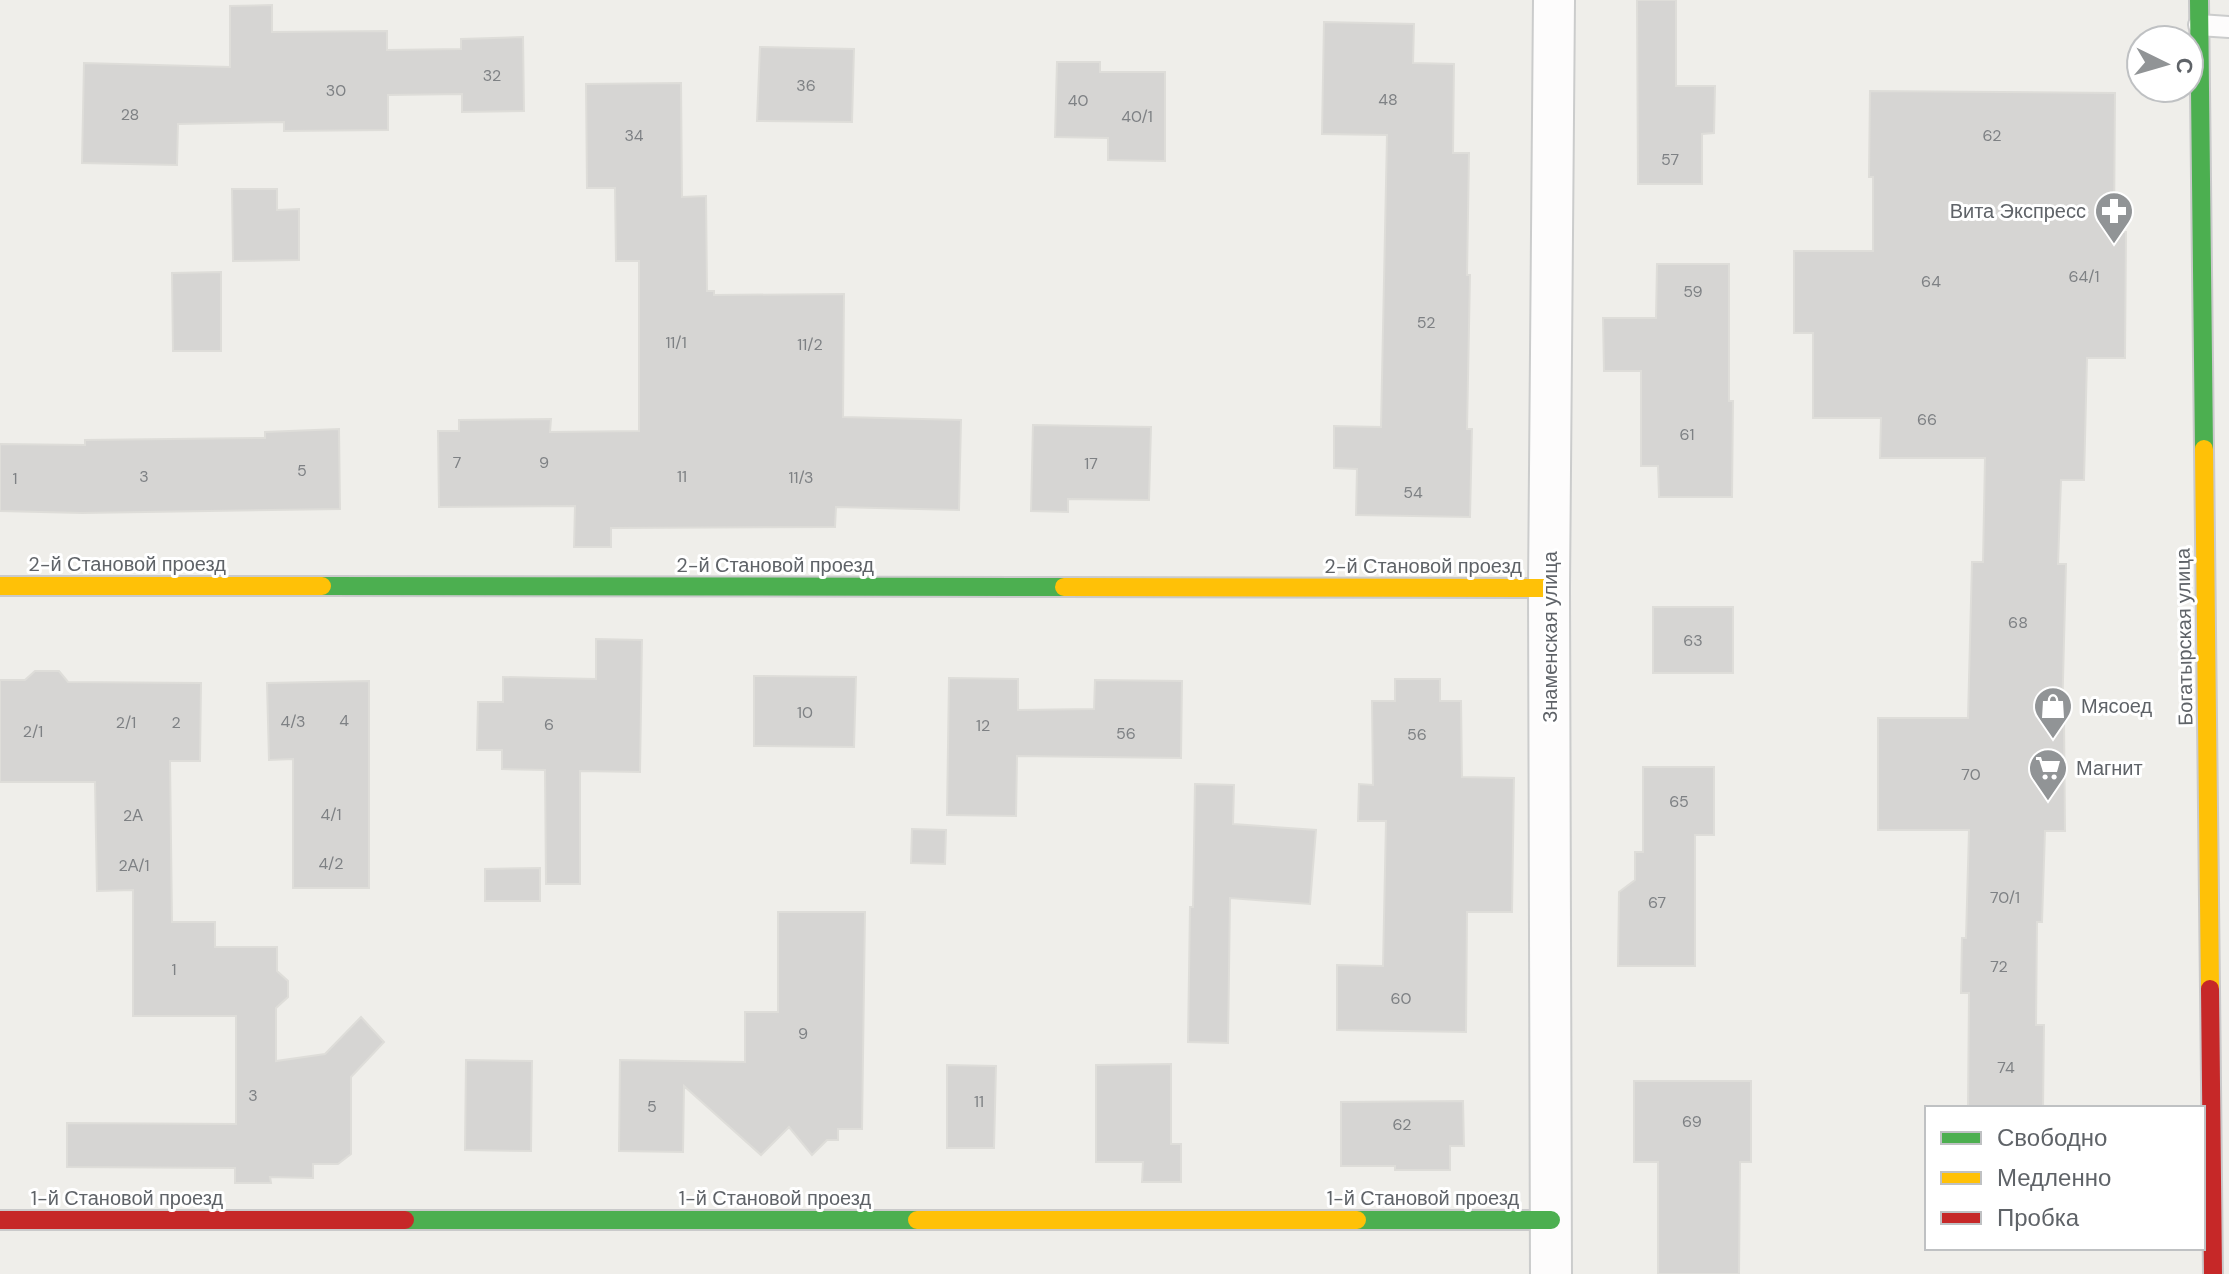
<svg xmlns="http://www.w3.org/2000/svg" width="2229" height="1274" font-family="'DM Sans',sans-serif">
<rect width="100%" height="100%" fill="#efeeea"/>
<path fill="#d6d5d3" stroke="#deddd9" stroke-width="2" d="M 1637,0 L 1676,0 L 1676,86 L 1715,86 L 1714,133 L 1702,134 L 1702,184 L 1638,184 Z
M 272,5 L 272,32 L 387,31 L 387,50 L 461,49 L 461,39 L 523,37 L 524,111 L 462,112 L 462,94 L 388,95 L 388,130 L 284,131 L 284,122 L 178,124 L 177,165 L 82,163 L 84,63 L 230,67 L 230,6 Z
M 1324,22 L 1414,24 L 1413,63 L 1454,64 L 1453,153 L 1469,153 L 1467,275 L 1470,275 L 1467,429 L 1472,429 L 1470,517 L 1356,515 L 1357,469 L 1334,468 L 1334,426 L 1381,427 L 1387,135 L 1322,134 Z
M 760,47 L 854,49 L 852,122 L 757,121 Z
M 1057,62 L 1100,62 L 1100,72 L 1165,72 L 1165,161 L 1108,160 L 1108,138 L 1055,137 Z
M 681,83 L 682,197 L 706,196 L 707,291 L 714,291 L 714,295 L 844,294 L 843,417 L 961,420 L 959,510 L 836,507 L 835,527 L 611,528 L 611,547 L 574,547 L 575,506 L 439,507 L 438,431 L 459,431 L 459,420 L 551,419 L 550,432 L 639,431 L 639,261 L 616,261 L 615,188 L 587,188 L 586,84 Z
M 1870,91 L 2115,93 L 2114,232 L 2126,232 L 2125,358 L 2087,358 L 2084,480 L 2061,480 L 2058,564 L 2066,564 L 2062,718 L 2064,718 L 2065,831 L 2045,831 L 2042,922 L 2037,922 L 2036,1025 L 2044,1025 L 2043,1108 L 1968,1108 L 1969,993 L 1961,993 L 1962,938 L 1966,938 L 1969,830 L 1878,830 L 1878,718 L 1968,718 L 1972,562 L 1983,562 L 1985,458 L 1880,458 L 1881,418 L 1813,418 L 1813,333 L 1794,333 L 1794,251 L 1873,251 L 1873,177 L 1869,177 Z
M 232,189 L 277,189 L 277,210 L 299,209 L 299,260 L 233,261 Z
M 1657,264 L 1729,264 L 1729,401 L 1733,401 L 1732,497 L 1659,497 L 1658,466 L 1641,466 L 1641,371 L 1604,371 L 1603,318 L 1656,318 Z
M 221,272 L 221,351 L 173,351 L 172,273 Z
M 1033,425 L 1151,427 L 1149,500 L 1068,499 L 1068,512 L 1031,511 Z
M 339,429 L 340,509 L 82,513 L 0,511 L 0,444 L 85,445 L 85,440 L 265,438 L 265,432 Z
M 1653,607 L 1733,607 L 1733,673 L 1653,673 Z
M 596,639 L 642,640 L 640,772 L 580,771 L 580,884 L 546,884 L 545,770 L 502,769 L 502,750 L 477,750 L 478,702 L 503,702 L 503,677 L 596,679 Z
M 35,671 L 59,671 L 68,682 L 201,683 L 200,761 L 170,761 L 172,922 L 215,922 L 215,947 L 277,947 L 277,971 L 288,981 L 288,997 L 276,1008 L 276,1061 L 325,1054 L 361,1017 L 384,1042 L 351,1077 L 351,1154 L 338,1164 L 313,1164 L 313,1178 L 270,1177 L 271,1183 L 235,1183 L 235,1168 L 67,1167 L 67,1123 L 236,1124 L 236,1016 L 133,1016 L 133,890 L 97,891 L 95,782 L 0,782 L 0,680 L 25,680 Z
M 754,676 L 856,677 L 854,747 L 754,746 Z
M 949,678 L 1018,679 L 1018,710 L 1094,709 L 1095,680 L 1182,681 L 1181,758 L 1017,756 L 1016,816 L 947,815 Z
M 1395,679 L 1440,679 L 1440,701 L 1461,701 L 1462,777 L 1514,778 L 1512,912 L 1467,912 L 1466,1032 L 1337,1030 L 1337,965 L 1383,966 L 1386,821 L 1358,821 L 1359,784 L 1373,785 L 1372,701 L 1395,701 Z
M 369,681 L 369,888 L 293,888 L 293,759 L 269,760 L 267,683 Z
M 1643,767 L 1714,767 L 1714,835 L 1695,835 L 1695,966 L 1618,966 L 1619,892 L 1635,880 L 1635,852 L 1643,852 Z
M 1195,784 L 1234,785 L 1233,824 L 1316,830 L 1310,904 L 1230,898 L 1228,1043 L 1188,1042 L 1190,907 L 1193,907 Z
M 912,829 L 946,830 L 945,864 L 911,863 Z
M 540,868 L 540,901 L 485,901 L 485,869 Z
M 778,912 L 865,912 L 862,1129 L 838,1129 L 838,1140 L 827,1140 L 812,1155 L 789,1127 L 761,1155 L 684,1086 L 683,1152 L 619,1151 L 620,1060 L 745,1062 L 745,1012 L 778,1012 Z
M 466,1060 L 532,1061 L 531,1151 L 465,1150 Z
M 1171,1064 L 1171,1144 L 1181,1144 L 1181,1182 L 1142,1182 L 1143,1162 L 1096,1162 L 1096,1065 Z
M 947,1065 L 996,1066 L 994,1148 L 947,1148 Z
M 1634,1081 L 1751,1081 L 1751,1162 L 1740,1162 L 1739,1274 L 1658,1274 L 1658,1162 L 1634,1162 Z
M 1463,1101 L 1464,1146 L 1450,1146 L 1450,1170 L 1395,1170 L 1395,1166 L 1341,1166 L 1341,1102 Z"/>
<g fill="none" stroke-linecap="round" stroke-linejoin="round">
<defs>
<path id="lane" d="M 2199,25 L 2229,27"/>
<path id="street" d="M 1551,1274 L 1549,588 L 1554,0"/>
<path id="fast" d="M 2199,0 L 2204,449
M 322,586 L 1064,587
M 405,1220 L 917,1220
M 1357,1220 L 1551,1220"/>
<path id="slow" d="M 2204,449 L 2210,989
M 0,586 L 322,586
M 1064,587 L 1549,588
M 917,1220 L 1357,1220"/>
<path id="jam" d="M 2210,989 L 2213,1274
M 0,1220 L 405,1220"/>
</defs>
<use href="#lane" stroke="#cbcccc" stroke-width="24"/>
<use href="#street" stroke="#cbcccc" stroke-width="44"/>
<use href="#fast" stroke="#cacacb" stroke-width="22"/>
<use href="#slow" stroke="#cacacb" stroke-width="22"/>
<use href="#jam" stroke="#cacacb" stroke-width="22"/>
<use href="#lane" stroke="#fdfcfc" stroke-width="20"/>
<use href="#street" stroke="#fdfcfc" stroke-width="40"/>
<use href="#fast" stroke="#4caf50" stroke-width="18"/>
<use href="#slow" stroke="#ffc107" stroke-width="18"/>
<use href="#jam" stroke="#c62828" stroke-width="18"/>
</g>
<defs>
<symbol id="pharmacy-pin" viewBox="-11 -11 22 30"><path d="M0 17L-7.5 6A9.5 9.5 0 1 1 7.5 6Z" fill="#919496" stroke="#fff"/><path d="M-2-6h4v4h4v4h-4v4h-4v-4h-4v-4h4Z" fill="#fff"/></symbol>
<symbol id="shop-pin" viewBox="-11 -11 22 30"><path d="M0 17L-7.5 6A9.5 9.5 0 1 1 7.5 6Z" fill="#919496" stroke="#fff"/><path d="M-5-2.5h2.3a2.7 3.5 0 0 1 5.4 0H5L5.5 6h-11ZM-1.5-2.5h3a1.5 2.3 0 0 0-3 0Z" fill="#fff"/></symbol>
<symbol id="supermarket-pin" viewBox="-11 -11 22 30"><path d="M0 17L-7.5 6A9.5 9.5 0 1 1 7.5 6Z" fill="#919496" stroke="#fff"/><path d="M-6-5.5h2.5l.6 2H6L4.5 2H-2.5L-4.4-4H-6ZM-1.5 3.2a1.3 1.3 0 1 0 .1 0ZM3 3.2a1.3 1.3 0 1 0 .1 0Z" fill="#fff"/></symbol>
</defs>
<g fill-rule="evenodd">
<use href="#pharmacy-pin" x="2092" y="189" width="44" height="60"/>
<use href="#shop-pin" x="2031" y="684" width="44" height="60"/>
<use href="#supermarket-pin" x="2026" y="746" width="44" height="60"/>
</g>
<g text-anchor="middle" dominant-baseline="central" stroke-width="6" stroke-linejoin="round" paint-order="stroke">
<g font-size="16" fill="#7e8184">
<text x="492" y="75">32</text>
<text x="806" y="85">36</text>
<text x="336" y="90">30</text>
<text x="1388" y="99">48</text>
<text x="1078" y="100">40</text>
<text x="130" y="114">28</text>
<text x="1137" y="116">40/1</text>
<text x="634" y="135">34</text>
<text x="1992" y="135">62</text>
<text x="1670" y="159">57</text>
<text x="2084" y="276">64/1</text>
<text x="1931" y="281">64</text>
<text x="1693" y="291">59</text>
<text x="1426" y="322">52</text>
<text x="676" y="342">11/1</text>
<text x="810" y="344">11/2</text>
<text x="1927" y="419">66</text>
<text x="1687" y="434">61</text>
<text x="457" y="462">7</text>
<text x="544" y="462">9</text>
<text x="1091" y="463">17</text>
<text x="302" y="470">5</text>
<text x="144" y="476">3</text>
<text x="682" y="476">11</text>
<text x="801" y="477">11/3</text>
<text x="15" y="478">1</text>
<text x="1413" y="492">54</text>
<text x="2018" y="622">68</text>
<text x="1693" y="640">63</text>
<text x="805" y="712">10</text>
<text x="344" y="720">4</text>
<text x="293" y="721">4/3</text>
<text x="126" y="722">2/1</text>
<text x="176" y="722">2</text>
<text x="549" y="724">6</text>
<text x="983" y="725">12</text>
<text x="33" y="731">2/1</text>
<text x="1126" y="733">56</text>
<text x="1417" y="734">56</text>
<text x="1971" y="774">70</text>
<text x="1679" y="801">65</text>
<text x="331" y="814">4/1</text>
<text x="133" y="815">2А</text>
<text x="331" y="863">4/2</text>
<text x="134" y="865">2А/1</text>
<text x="2005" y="897">70/1</text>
<text x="1657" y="902">67</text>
<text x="1999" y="966">72</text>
<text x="174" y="969">1</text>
<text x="1401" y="998">60</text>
<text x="803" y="1033">9</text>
<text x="2006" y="1067">74</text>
<text x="253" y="1095">3</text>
<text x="979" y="1101">11</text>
<text x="652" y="1106">5</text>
<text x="1692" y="1121">69</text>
<text x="1402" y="1124">62</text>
</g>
<g font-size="20" fill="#5f6368" stroke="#fff" text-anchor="start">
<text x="2086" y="211" text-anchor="end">Вита Экспресс</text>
<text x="2081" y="706">Мясоед</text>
<text x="2076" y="768">Магнит</text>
</g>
<g font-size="20" fill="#5f6368" stroke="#fff">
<text x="127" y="564">2-й Становой проезд</text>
<text x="775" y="565">2-й Становой проезд</text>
<text x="1423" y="566">2-й Становой проезд</text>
<text transform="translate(1550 637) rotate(-90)">Знаменская улица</text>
<text transform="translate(2184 637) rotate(-91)">Богатырская улица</text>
<text x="127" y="1198">1-й Становой проезд</text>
<text x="775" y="1198">1-й Становой проезд</text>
<text x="1423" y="1198">1-й Становой проезд</text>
</g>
</g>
<rect x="1925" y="1106" width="280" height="144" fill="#ffffff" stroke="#bfc1c3" stroke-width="2"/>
<rect x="1941" y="1132" width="40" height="12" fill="#4caf50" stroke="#bfc1c3" stroke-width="2"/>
<text x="1997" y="1146" font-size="24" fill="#5f6368">Свободно</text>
<rect x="1941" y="1172" width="40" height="12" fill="#ffc107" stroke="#bfc1c3" stroke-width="2"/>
<text x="1997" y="1186" font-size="24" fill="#5f6368">Медленно</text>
<rect x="1941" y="1212" width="40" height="12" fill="#c62828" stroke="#bfc1c3" stroke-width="2"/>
<text x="1997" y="1226" font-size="24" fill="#5f6368">Пробка</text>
<g transform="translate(2165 64) rotate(95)"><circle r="38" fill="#ffffff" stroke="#bfc1c3" stroke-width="2"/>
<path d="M0-6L14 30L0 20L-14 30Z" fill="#919496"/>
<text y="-12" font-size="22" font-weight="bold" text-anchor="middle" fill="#5f6368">С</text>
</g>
</svg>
